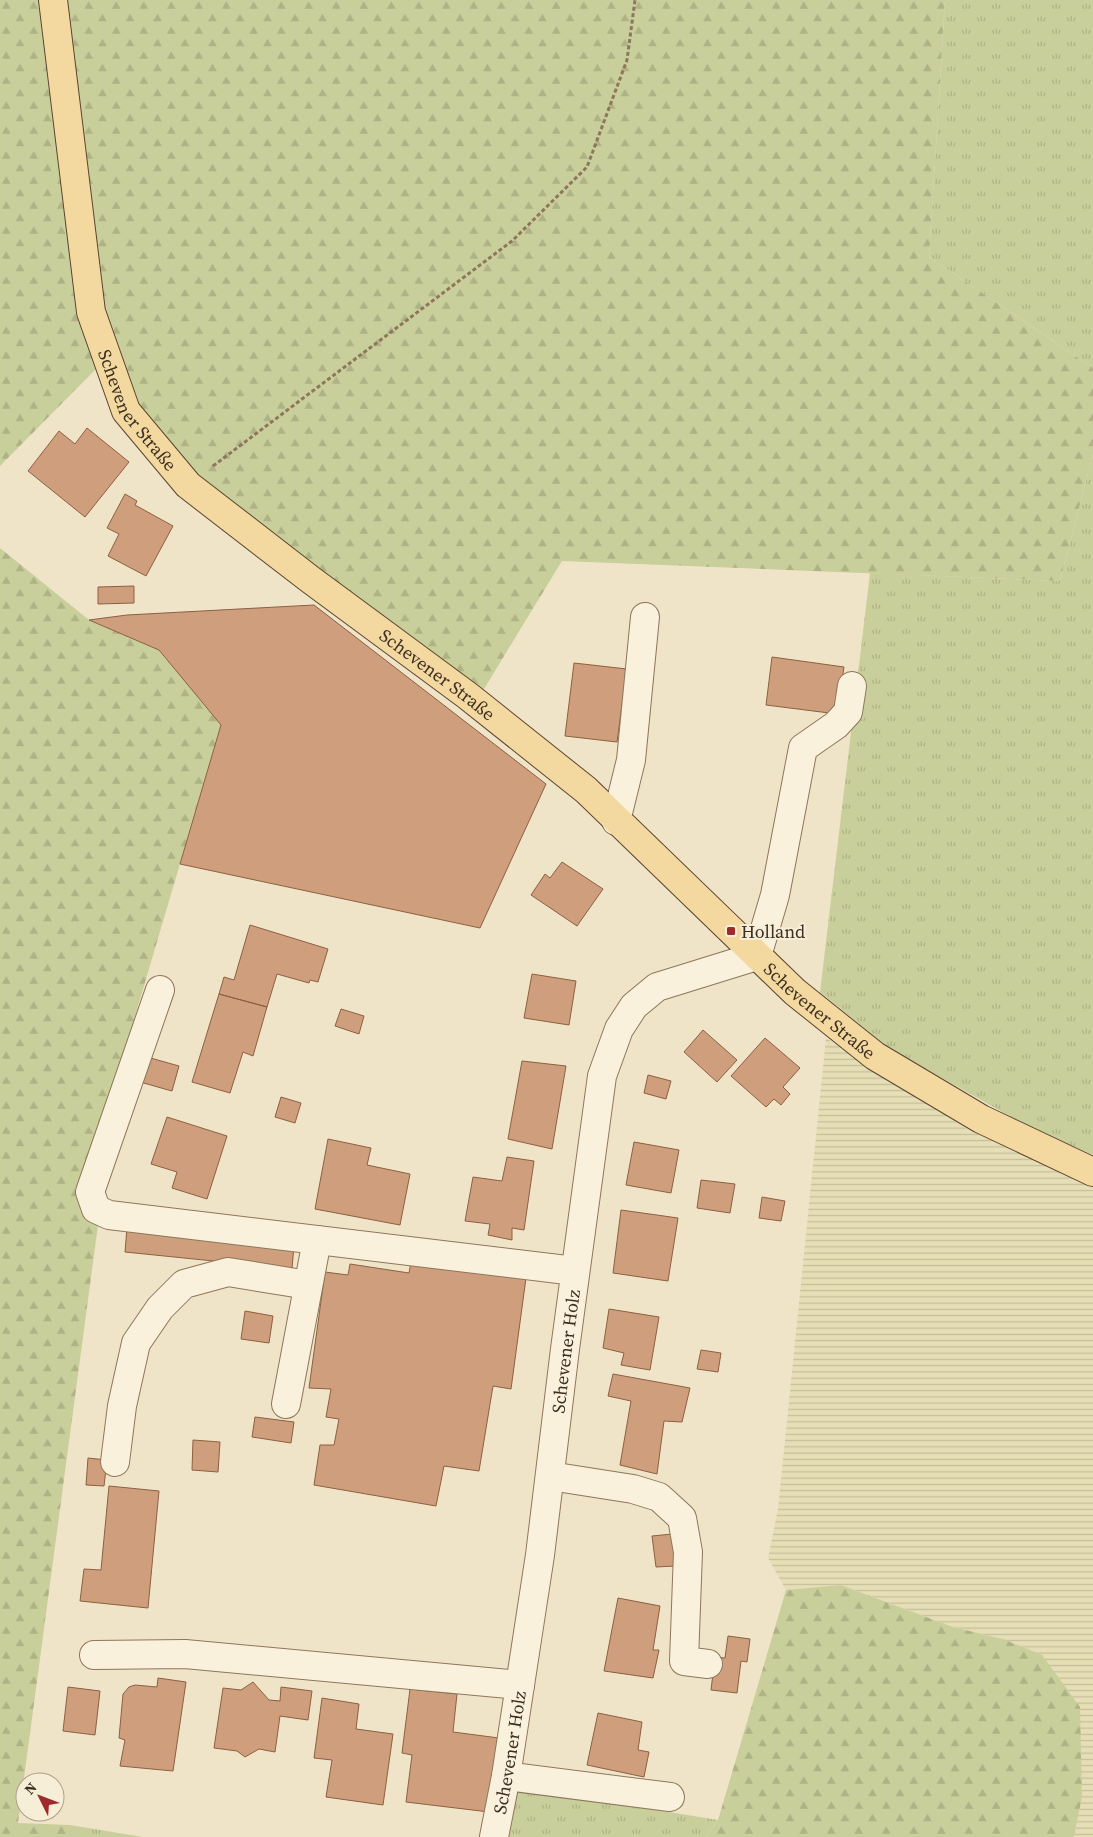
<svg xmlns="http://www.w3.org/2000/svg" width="1093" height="1837" font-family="'Source Serif 4',serif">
<defs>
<pattern id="farmland-rules" width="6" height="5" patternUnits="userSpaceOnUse" patternTransform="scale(1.25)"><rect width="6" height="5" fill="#e6deb5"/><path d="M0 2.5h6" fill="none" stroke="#c6bf9b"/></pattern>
<pattern id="grass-tufts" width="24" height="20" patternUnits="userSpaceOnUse" patternTransform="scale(1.25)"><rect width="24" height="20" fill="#c9cf9b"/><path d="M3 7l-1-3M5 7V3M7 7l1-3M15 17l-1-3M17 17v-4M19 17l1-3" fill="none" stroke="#aeb285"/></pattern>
<pattern id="forest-firs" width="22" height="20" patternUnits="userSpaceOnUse" patternTransform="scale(1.25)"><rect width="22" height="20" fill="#c9cf9b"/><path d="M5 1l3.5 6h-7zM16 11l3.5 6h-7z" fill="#aeb285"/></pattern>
</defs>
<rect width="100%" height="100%" fill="#f0e4c8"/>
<path fill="url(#farmland-rules)" d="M 826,1038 L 967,1129 L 1093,1188 L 1093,1837 L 1074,1837 L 1082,1797 L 1003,1639 L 953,1627 L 841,1585 L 786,1590 L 768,1558 L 778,1509 Z"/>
<path fill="url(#grass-tufts)" d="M 945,0 L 1093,0 L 1093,368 L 929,257 Z
M 1093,454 L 1093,1155 L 1022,1123 L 890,1049 L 820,992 L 870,573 L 1060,581 Z
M 509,1786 L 718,1820 L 706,1837 L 501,1837 Z
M 70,1825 L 143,1837 L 70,1837 Z"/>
<path fill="url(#forest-firs)" d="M 0,0 L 45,0 L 79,312 L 96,369 L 0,466 Z
M 63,0 L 945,0 L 929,257 L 1093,368 L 1093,454 L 1060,581 L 562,561 L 484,689 L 293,554 L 191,472 L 134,403 L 101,305 Z
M 0,548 L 89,620 L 159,650 L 221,725 L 82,1196 L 98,1225 L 18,1823 L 70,1825 L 70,1837 L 0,1837 Z
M 841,1585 L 953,1627 L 1003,1639 L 1042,1655 L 1080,1707 L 1082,1797 L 1074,1837 L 706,1837 L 718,1820 L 786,1590 Z"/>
<path fill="#cf9f7d" stroke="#8d5f41" d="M 87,428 L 129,462 L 85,517 L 28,471 L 59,431 L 75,444 Z
M 125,494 L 137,501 L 135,505 L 173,526 L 146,576 L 108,556 L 119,534 L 107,528 Z
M 134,586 L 134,603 L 98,604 L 98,587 Z
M 314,605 L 546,784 L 480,928 L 180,864 L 221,725 L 159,650 L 89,620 L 127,615 Z
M 772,657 L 844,667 L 837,714 L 766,705 Z
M 574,663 L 627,669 L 617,742 L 565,736 Z
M 562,862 L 603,889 L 577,926 L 531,895 L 545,874 L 550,878 Z
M 250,925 L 328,949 L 318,982 L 310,980 L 309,983 L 277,974 L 267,1007 L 219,994 L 224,977 L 234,980 Z
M 532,974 L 576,981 L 569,1025 L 524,1018 Z
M 219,994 L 267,1007 L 253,1056 L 243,1052 L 230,1093 L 192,1082 Z
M 341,1009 L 364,1016 L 359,1034 L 335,1026 Z
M 703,1030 L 737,1060 L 717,1082 L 684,1052 Z
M 765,1038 L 800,1068 L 783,1087 L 790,1094 L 781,1105 L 774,1099 L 766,1107 L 731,1076 Z
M 147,1057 L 179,1066 L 172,1091 L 140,1082 Z
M 522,1061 L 566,1066 L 552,1149 L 508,1139 Z
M 648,1075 L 671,1081 L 666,1099 L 644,1093 Z
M 281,1097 L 301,1103 L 295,1123 L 275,1117 Z
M 167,1117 L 227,1136 L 207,1199 L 172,1188 L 177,1172 L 151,1164 Z
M 328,1139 L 371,1148 L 367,1165 L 410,1174 L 400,1225 L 315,1209 Z
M 634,1142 L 679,1150 L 671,1193 L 626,1185 Z
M 507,1157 L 534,1161 L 524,1230 L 512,1228 L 512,1240 L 488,1235 L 490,1224 L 465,1221 L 473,1177 L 502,1181 Z
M 701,1180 L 735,1184 L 730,1213 L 697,1208 Z
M 762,1197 L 785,1201 L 781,1221 L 759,1218 Z
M 621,1210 L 678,1218 L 668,1281 L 613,1273 Z
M 127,1228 L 294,1245 L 292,1269 L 125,1252 Z
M 411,1262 L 526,1278 L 511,1389 L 493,1386 L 479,1471 L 444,1466 L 436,1506 L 314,1485 L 320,1445 L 334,1445 L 339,1419 L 326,1417 L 331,1389 L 309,1388 L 325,1272 L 348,1275 L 350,1264 L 409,1273 Z
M 609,1309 L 659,1317 L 650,1370 L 621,1365 L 624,1353 L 603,1348 Z
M 245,1311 L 273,1316 L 269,1343 L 241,1339 Z
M 701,1350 L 721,1353 L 718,1372 L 697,1369 Z
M 613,1374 L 690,1388 L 682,1422 L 664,1421 L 657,1474 L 620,1465 L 631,1401 L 608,1396 Z
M 255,1417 L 294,1422 L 291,1443 L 252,1437 Z
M 193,1440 L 220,1442 L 218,1472 L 192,1470 Z
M 88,1458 L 107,1460 L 104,1486 L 86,1485 Z
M 109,1486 L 159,1491 L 148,1608 L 80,1601 L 84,1569 L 101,1570 Z
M 672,1534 L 676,1566 L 656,1567 L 652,1536 Z
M 618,1598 L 660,1606 L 653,1650 L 659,1650 L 653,1678 L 604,1671 Z
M 728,1636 L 750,1639 L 747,1662 L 741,1661 L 737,1693 L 711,1690 L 715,1657 L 725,1658 Z
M 158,1678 L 186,1682 L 173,1771 L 120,1766 L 125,1740 L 119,1738 L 123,1694 L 129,1687 L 135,1685 L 157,1687 Z
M 253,1682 L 269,1700 L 280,1701 L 281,1687 L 312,1691 L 308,1720 L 280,1716 L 275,1752 L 259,1749 L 245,1757 L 237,1751 L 214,1748 L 223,1688 L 241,1690 Z
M 68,1687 L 100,1691 L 95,1735 L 63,1731 Z
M 410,1689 L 457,1694 L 453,1732 L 499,1738 L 489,1812 L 406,1802 L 412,1755 L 402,1753 Z
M 322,1698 L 359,1704 L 356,1729 L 393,1734 L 383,1805 L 326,1797 L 332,1760 L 314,1758 Z
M 598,1713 L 642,1722 L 638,1750 L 649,1752 L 644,1777 L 587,1765 Z"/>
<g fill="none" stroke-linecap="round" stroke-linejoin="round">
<defs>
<g id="minor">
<path d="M 616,821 L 631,760 L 645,617"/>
<path d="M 160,990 L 90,1192 L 96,1209 L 109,1215 L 575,1271"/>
<path d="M 286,1404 L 317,1240"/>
<path d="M 115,1462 L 122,1406 L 136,1343 L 160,1308 L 184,1284 L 228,1272 L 308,1285"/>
<path d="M 550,1476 L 633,1489 L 659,1497 L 682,1518 L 688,1552 L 684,1661 L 708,1664"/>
<path d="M 94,1655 L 185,1654 L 520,1685"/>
<path d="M 506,1776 L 670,1797"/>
<path id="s1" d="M 494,1837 L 506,1776 L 540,1555 L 565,1349 L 602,1076 L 619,1029 L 634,1006 L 657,987 L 757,956 L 775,895 L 803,748 L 836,725 L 848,712 L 852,686"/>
</g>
<g id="major">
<path id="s2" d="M 53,0 L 91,312 L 126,411 L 188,485 L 311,580 L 468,696 L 586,790 L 795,992 L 875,1056 L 981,1119 L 1093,1172"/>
</g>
</defs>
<use href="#minor" stroke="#8d765c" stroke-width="30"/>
<use href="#major" stroke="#5b4430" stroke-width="30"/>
<path stroke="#8d765c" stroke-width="3" stroke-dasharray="4 2.5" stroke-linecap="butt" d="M 213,466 L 512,241 L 587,167 L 627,60 L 635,0"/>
<use href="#minor" stroke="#faf1dc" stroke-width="28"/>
<use href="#major" stroke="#f3d9a0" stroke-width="28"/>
</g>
<rect fill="#9e2a2b" stroke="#f7eed8" stroke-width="2" x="726" y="926" width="10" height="10" rx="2.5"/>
<g text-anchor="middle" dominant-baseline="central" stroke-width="4" stroke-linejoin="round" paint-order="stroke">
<g font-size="18" fill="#3d2e20" stroke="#f7eed8">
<text stroke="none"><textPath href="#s2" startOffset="424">Schevener Straße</textPath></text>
<text stroke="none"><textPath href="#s2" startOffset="829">Schevener Straße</textPath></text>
<text stroke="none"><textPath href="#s2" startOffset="1339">Schevener Straße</textPath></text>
<text stroke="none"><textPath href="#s1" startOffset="491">Schevener Holz</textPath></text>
<text stroke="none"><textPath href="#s1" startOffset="86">Schevener Holz</textPath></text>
</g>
<g font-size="18" fill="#3d2e20" stroke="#f7eed8" text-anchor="start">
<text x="741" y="931">Holland</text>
</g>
</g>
<g transform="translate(40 1797) rotate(312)"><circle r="24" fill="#f7eed8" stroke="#ada18e"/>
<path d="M0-4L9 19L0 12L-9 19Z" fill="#9e2a2b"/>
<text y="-8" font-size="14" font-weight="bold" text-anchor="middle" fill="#3d2e20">N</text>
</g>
</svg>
